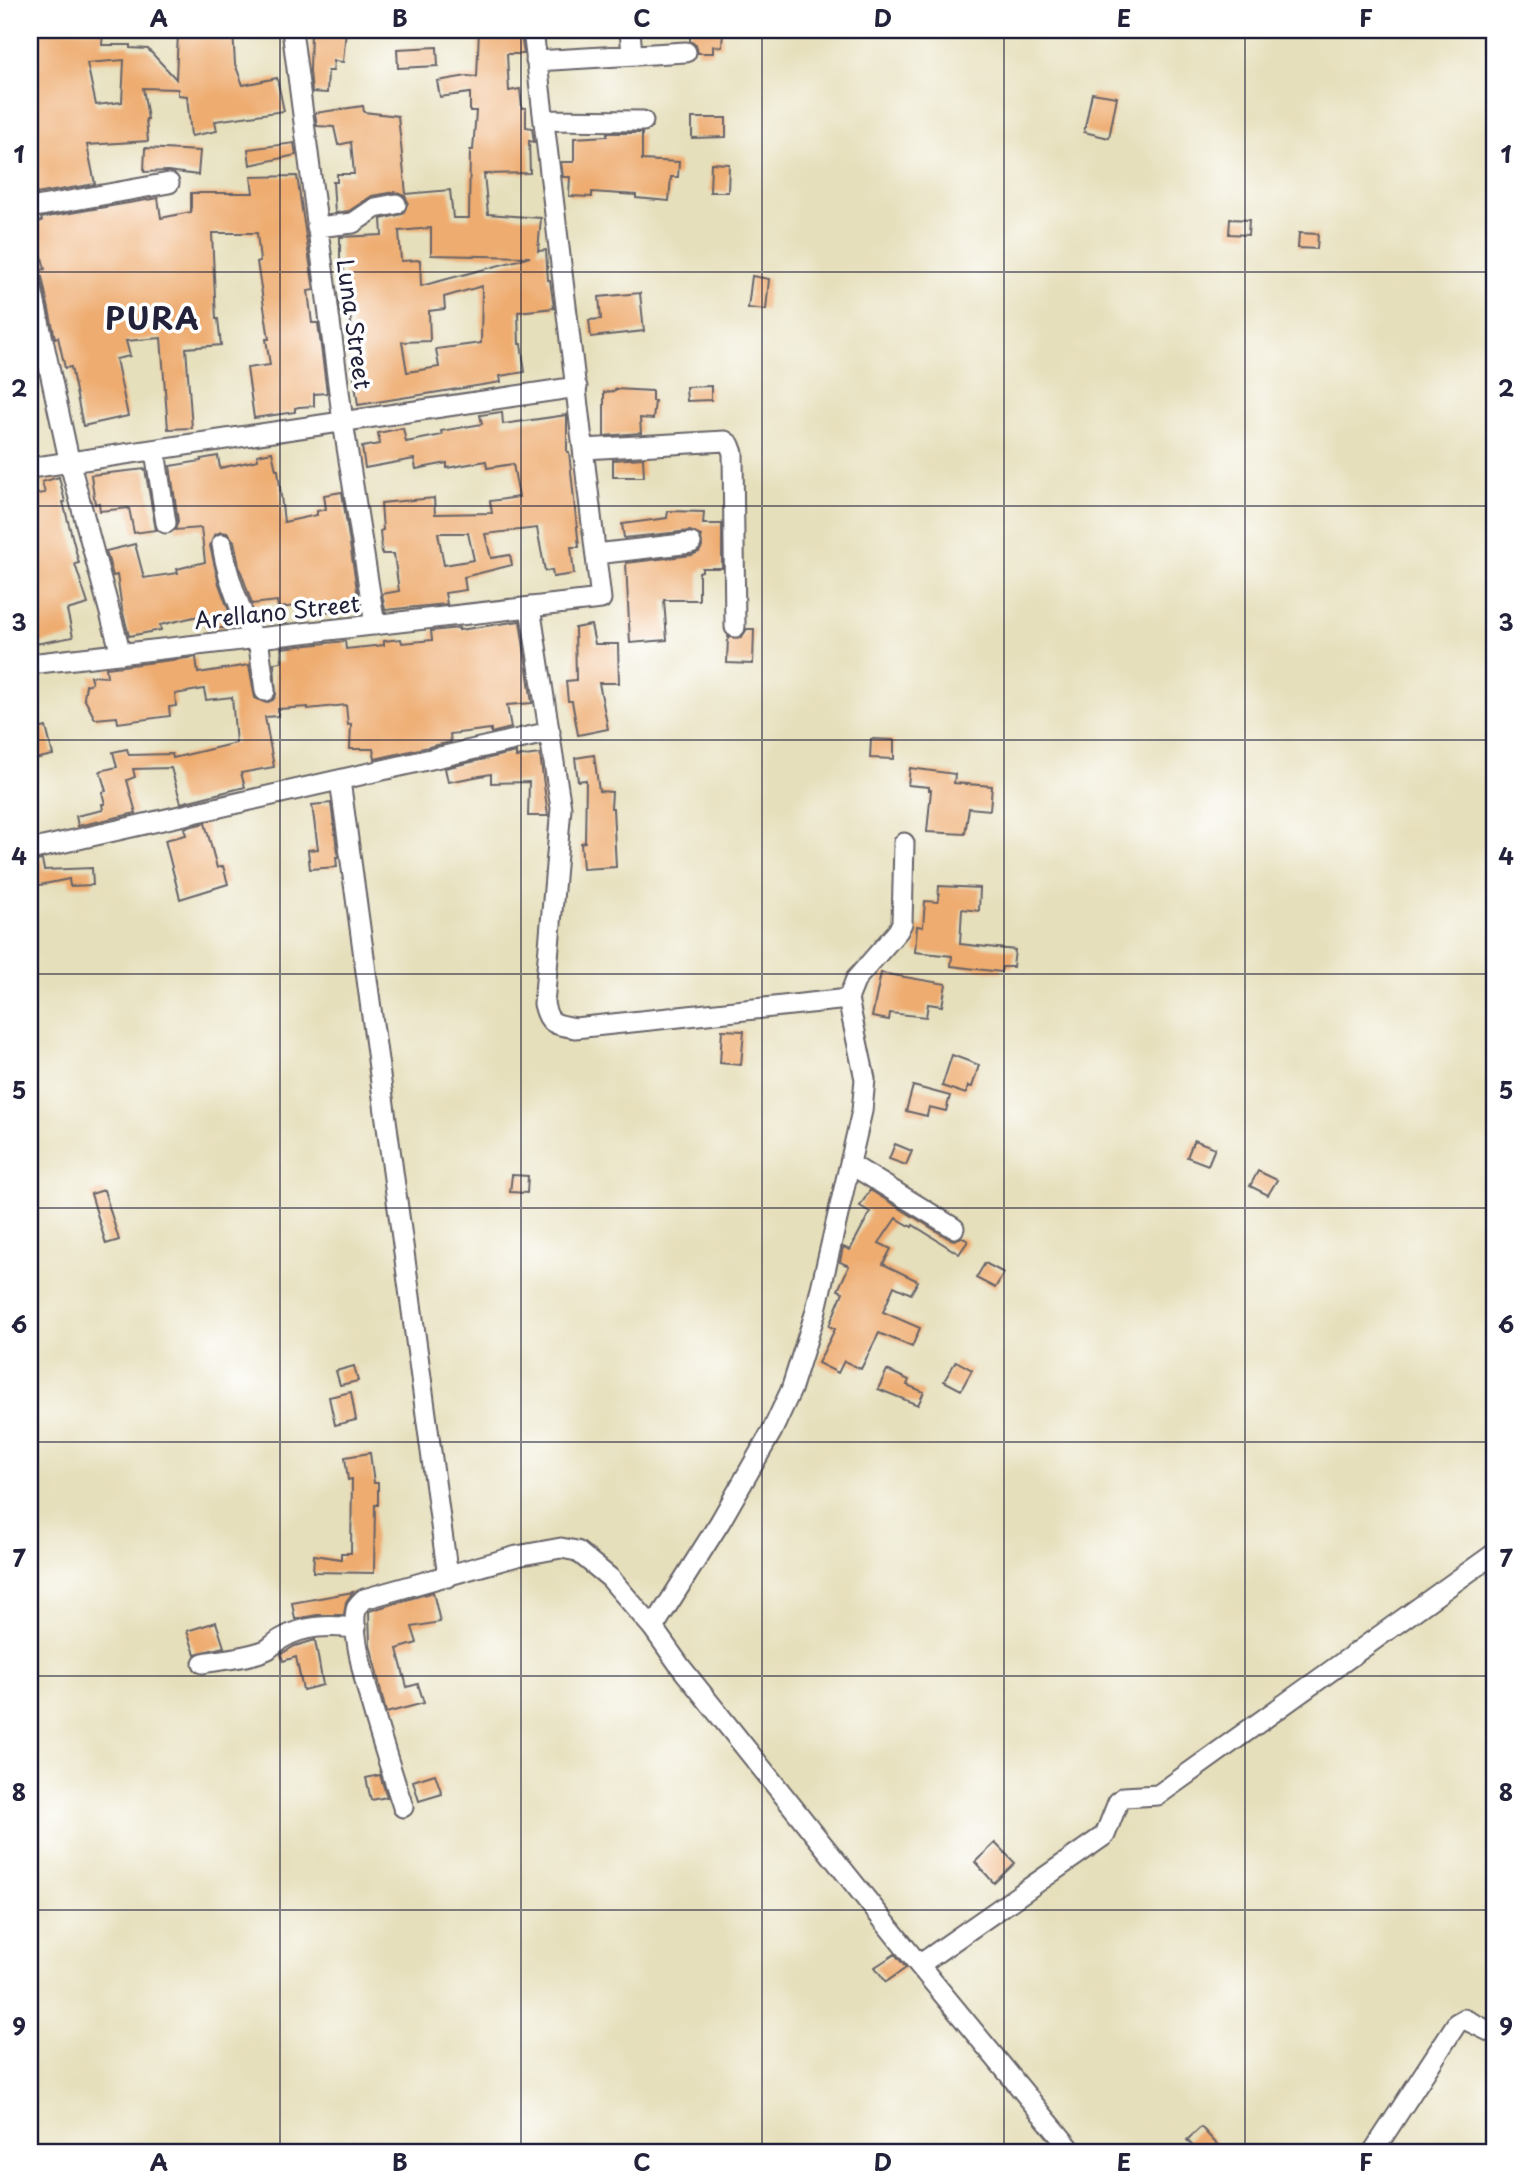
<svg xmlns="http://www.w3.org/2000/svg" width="1525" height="2182" font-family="'Playpen Sans',sans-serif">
<rect width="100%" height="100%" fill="#fff"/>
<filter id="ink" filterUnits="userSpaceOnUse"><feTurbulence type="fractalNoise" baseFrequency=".0143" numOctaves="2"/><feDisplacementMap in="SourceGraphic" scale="14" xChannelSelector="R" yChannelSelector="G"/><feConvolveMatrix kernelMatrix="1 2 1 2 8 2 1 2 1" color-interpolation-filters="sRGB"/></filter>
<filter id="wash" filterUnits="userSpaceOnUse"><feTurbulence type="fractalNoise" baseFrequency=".00686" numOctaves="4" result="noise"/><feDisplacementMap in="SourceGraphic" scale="28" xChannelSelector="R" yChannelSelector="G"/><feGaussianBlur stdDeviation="1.57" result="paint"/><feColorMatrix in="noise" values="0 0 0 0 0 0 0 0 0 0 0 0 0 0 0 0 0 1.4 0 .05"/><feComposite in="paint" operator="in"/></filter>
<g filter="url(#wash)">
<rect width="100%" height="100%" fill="#e6dfbb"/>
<g id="blocks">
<path fill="#eeac6f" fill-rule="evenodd" d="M 50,30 L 103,31 L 102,45 L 130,45 L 130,48 L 148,49 L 176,79 L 178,32 L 186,33 L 185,30 L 233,30 L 235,64 L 243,85 L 277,78 L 284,111 L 215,121 L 217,131 L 191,136 L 187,96 L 178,95 L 178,89 L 143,88 L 148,119 L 146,119 L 148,141 L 87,145 L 95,184 L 36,194 L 30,160 L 30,35 ZM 124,60 L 122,102 L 96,105 L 87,63 Z
M 311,30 L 346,30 L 343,62 L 334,61 L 333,71 L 328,71 L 327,93 L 312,92 L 310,71 Z
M 479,30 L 503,30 L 502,36 L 521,36 L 524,54 L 507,54 L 509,91 L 520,89 L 522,108 L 526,108 L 526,127 L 532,128 L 534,142 L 529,141 L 530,173 L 484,174 L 488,214 L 541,218 L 538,251 L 546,250 L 548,280 L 550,280 L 554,308 L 518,312 L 519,344 L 521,344 L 525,372 L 500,376 L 501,382 L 358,405 L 352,364 L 364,362 L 358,330 L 352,330 L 343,264 L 340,264 L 340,237 L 382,235 L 381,219 L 403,214 L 408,202 L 405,196 L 394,192 L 372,196 L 349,211 L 335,213 L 333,182 L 337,182 L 337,174 L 354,174 L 351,142 L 338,145 L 334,127 L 317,126 L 315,113 L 363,106 L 364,112 L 398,116 L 406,194 L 450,190 L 453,218 L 469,218 L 470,150 L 473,150 L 476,111 L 470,111 L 470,93 L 440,97 L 437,81 L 467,76 L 477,77 ZM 431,228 L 431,255 L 530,257 L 421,286 L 420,260 L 401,261 L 399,231 ZM 482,286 L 481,343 L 436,349 L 439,367 L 407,372 L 402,342 L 430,341 L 429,311 L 445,309 L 444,297 Z
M 690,30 L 723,30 L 722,47 L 713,46 L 713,53 L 698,53 L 696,45 L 690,41 Z
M 437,47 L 438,66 L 398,68 L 397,49 Z
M 1092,93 L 1117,97 L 1109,138 L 1084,132 Z
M 692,118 L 726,118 L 726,137 L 692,138 Z
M 607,133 L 642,133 L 642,160 L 679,162 L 678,177 L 671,177 L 669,201 L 636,198 L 636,195 L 592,192 L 592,197 L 569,196 L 570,177 L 563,177 L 561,162 L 574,162 L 574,138 L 607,136 Z
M 294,143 L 296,155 L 250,165 L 248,149 Z
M 145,148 L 200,151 L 198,175 L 168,171 L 144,172 Z
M 711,163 L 729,164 L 728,192 L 710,192 Z
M 297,176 L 314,290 L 308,291 L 312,323 L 318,323 L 327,393 L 314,394 L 314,406 L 299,407 L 295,408 L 295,412 L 254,418 L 247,368 L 270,365 L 266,339 L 269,339 L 257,262 L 260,261 L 257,233 L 212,233 L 216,319 L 218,319 L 221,345 L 186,348 L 192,428 L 168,429 L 161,338 L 126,341 L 130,356 L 116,359 L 128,416 L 83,426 L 71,367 L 65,368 L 58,337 L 55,338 L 42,277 L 38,271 L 45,269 L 33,223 L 42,221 L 41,218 L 158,198 L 161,218 L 191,212 L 191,193 L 253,193 L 251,177 Z
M 1230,219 L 1249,220 L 1248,235 L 1229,234 Z
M 1299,233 L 1318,234 L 1317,249 L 1298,248 Z
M 752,276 L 769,279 L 766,310 L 748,308 Z
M 640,293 L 644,331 L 591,337 L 589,320 L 601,319 L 599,297 Z
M 711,386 L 711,400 L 687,401 L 686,387 Z
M 615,389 L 652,391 L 652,401 L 655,401 L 653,419 L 640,418 L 641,433 L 604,436 L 604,392 L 615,391 Z
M 502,412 L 503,424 L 567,415 L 567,452 L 569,452 L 579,547 L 571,547 L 574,574 L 553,577 L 552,570 L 545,571 L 537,528 L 485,534 L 491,558 L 510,555 L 512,565 L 464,577 L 466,590 L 445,593 L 447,604 L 385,610 L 382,594 L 399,591 L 394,554 L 382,554 L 380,531 L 383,530 L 381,503 L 434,498 L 435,514 L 492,513 L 490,501 L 519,497 L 513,464 L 487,468 L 486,461 L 447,468 L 447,463 L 416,469 L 414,459 L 365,468 L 362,447 L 380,444 L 378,433 L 403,428 L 406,442 L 442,435 L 441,431 L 482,424 L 480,415 ZM 438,533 L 468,533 L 474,560 L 444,565 Z
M 272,452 L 276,470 L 278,470 L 284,522 L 317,515 L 317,511 L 326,509 L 324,495 L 342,492 L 360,609 L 307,613 L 306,605 L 278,608 L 277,601 L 252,604 L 239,566 L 234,541 L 227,533 L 221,532 L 214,535 L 210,546 L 219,584 L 235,628 L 206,628 L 203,615 L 160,625 L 161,630 L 129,636 L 122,609 L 117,575 L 113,576 L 106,551 L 135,544 L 144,578 L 178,573 L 177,569 L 205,562 L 201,528 L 175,530 L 178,521 L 170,466 L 201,461 L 201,459 L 218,456 L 220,468 L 258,460 L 257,455 Z
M 643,458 L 644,477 L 613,477 L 613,460 Z
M 145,469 L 156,530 L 134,533 L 129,508 L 100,511 L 99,503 L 95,504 L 91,475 Z
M 59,477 L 65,502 L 63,502 L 79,563 L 75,564 L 88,604 L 67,610 L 73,637 L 30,645 L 30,495 L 45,493 L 42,482 Z
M 668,511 L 704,512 L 703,524 L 722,524 L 722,568 L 702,568 L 702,571 L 699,572 L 699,600 L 664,600 L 667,640 L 630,643 L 626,563 L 692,555 L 699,552 L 702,547 L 701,536 L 690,531 L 624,538 L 622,524 L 667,518 Z
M 520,621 L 532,703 L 507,705 L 511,728 L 491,733 L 491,729 L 450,734 L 451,742 L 375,759 L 373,749 L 350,749 L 351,724 L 348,725 L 346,705 L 308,709 L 308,707 L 278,709 L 278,716 L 265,717 L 274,767 L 241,773 L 245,787 L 181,803 L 171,768 L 133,769 L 135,777 L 127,780 L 136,813 L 78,826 L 76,816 L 103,810 L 102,804 L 105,804 L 102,792 L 106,791 L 100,771 L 117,767 L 113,752 L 127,749 L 129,755 L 172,754 L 173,758 L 236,743 L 232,697 L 206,700 L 204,689 L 175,694 L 176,706 L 169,707 L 170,716 L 118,723 L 117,717 L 95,719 L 84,698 L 86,685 L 92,683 L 90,676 L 107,677 L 106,668 L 196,657 L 198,673 L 249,665 L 255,698 L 266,703 L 273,700 L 276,695 L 274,663 L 282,662 L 281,648 L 345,641 L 346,649 L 384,645 L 384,641 L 401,639 L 402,643 L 432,640 L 431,631 L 459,628 L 459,630 Z
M 591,625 L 595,644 L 618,644 L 619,683 L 599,683 L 608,729 L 578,735 L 572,701 L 568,701 L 566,681 L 576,680 L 575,628 Z
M 747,629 L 754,629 L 753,664 L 727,663 L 728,637 L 741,638 Z
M 46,727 L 53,755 L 30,760 L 30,731 Z
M 871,739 L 894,740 L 894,759 L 870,758 Z
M 516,752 L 516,757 L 540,754 L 548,816 L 528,816 L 529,782 L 491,783 L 491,774 L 448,782 L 445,768 Z
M 594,755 L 599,791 L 612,792 L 611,808 L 613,808 L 616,867 L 583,869 L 581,843 L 585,842 L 586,780 L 578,781 L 575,758 Z
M 910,768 L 955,774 L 954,783 L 992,786 L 990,810 L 969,808 L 965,834 L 927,832 L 931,790 L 929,790 L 929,787 L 908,785 Z
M 331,803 L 338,857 L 336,857 L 337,867 L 310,869 L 308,850 L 318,849 L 312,805 Z
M 205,823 L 217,868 L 223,866 L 228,884 L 180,899 L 165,840 L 186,835 L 184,828 Z
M 42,860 L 44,870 L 92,868 L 93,885 L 70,886 L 69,879 L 30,887 L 30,862 Z
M 939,886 L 980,888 L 979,911 L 962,909 L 960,944 L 1015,950 L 1013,967 L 1002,967 L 1001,972 L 951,966 L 952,956 L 915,952 L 917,926 L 923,927 L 925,901 L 938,902 Z
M 881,973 L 946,984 L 942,1006 L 928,1004 L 926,1017 L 890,1013 L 889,1020 L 872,1017 Z
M 722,1030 L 744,1031 L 741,1065 L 720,1063 Z
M 952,1055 L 979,1065 L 972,1087 L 968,1086 L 966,1094 L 942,1086 Z
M 913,1086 L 950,1096 L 946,1111 L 929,1107 L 927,1116 L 906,1111 Z
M 1194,1140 L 1215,1148 L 1208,1165 L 1187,1157 Z
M 895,1144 L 912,1151 L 906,1165 L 889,1159 Z
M 1258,1171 L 1277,1180 L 1268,1195 L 1250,1186 Z
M 512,1175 L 528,1176 L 527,1193 L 510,1192 Z
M 104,1190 L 119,1240 L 106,1244 L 91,1194 Z
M 870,1190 L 948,1238 L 954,1240 L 962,1237 L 968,1241 L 959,1254 L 913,1225 L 912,1227 L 896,1218 L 879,1243 L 891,1249 L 883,1264 L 918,1281 L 911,1294 L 894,1286 L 883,1312 L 920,1328 L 912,1347 L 879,1333 L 861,1369 L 844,1361 L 838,1373 L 818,1363 L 835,1329 L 829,1326 L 843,1292 L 838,1290 L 849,1266 L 840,1262 L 843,1247 L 850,1250 L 870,1212 L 860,1206 Z
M 985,1263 L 1004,1273 L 995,1288 L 976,1278 Z
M 956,1361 L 972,1370 L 961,1390 L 944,1381 Z
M 354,1366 L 358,1381 L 340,1385 L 336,1371 Z
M 887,1370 L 909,1380 L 907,1385 L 924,1392 L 918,1405 L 878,1389 Z
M 351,1392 L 356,1420 L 335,1425 L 329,1397 Z
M 370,1453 L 374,1483 L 378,1483 L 378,1505 L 375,1505 L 374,1573 L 313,1572 L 314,1555 L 341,1559 L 341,1553 L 351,1553 L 352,1479 L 348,1480 L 345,1457 Z
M 353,1592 L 346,1602 L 344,1615 L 317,1615 L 295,1619 L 292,1603 Z
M 433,1592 L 440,1622 L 412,1627 L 417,1643 L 397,1649 L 407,1687 L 418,1684 L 424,1703 L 386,1713 L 370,1644 L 369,1611 Z
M 216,1622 L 224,1647 L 195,1654 L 187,1631 Z
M 315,1640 L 323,1685 L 303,1690 L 296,1657 L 283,1661 L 281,1654 L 295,1646 Z
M 435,1774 L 442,1794 L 419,1801 L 413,1781 Z
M 380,1775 L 387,1797 L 371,1800 L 366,1778 Z
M 995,1843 L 1015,1863 L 994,1883 L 975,1862 Z
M 895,1954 L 906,1968 L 886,1982 L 875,1967 Z
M 1201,2127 L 1224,2152 L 1198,2152 L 1187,2140 Z"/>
</g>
</g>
<g filter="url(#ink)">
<use href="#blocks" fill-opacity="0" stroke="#676468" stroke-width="2"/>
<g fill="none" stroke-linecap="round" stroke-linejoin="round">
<defs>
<path id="minor" d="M 292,30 L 343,422 L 375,625
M 630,30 L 632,55
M 536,61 L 686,52
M 544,120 L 643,121
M 30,208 L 169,183
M 317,227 L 353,223 L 375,208 L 396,204
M 30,280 L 70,464 L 121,654
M 584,449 L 725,441 L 730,445 L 733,453 L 735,627
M 155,451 L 166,523
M 30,468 L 577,387
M 222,544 C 227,578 240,607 253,639
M 596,554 L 691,543
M 530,607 L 561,808 L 544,1004 C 549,1026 556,1024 575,1028 L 848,999
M 258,638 L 265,691
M 30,664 L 601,599 L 533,30
M 340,780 L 448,1577
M 30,850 L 550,732
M 850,1164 L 954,1228
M 653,1628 L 720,1522 L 772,1431 L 791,1390 L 815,1314 L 862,1111 L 865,1079 L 848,999 L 856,979 L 898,931 L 902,923 L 904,843
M 203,1663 C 223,1659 249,1658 268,1649 C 272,1646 276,1642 281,1639 C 304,1625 330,1625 356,1628
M 403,1807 C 392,1772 345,1636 357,1607 C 358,1604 362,1601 364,1599 L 517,1556 L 561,1548 L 577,1551 L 610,1578 L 653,1628 L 680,1666 L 919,1965 L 1073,2152
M 919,1965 L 1105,1835 L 1118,1802 L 1124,1797 L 1158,1795 L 1495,1553
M 1373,2152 L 1457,2023 L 1464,2019 L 1495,2034"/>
</defs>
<use href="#minor" stroke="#676468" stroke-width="23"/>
<use href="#minor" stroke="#fff" stroke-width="19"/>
</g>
</g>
<path fill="none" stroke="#22223b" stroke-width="2" stroke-opacity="0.55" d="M 280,30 L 280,2152M 521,30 L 521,2152M 762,30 L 762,2152M 1004,30 L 1004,2152M 1245,30 L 1245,2152M 30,272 L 1495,272M 30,506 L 1495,506M 30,740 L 1495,740M 30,974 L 1495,974M 30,1208 L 1495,1208M 30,1442 L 1495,1442M 30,1676 L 1495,1676M 30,1910 L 1495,1910"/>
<g text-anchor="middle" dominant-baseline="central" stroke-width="7" stroke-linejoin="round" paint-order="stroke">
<g font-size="23" fill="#22223b" stroke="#fff">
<text transform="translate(355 324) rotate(82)">Luna Street</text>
<text transform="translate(277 611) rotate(-6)">Arellano Street</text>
</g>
<g font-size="30" font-weight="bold" letter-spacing="2" fill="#22223b" stroke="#fff">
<text x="153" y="317">PURA</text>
</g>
</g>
<rect width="1525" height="2182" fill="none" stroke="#fff" stroke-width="77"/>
<rect x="38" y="38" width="1448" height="2106" fill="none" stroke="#22223b" stroke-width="2.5"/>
<g font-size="23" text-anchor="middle" font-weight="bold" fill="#22223b">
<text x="159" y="27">A</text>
<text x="400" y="27">B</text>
<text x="642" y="27">C</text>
<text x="883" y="27">D</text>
<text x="1124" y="27">E</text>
<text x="1366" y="27">F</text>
<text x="19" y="163">1</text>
<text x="1506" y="163">1</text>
<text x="19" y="397">2</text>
<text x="1506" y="397">2</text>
<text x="19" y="631">3</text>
<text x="1506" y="631">3</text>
<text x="19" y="865">4</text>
<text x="1506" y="865">4</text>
<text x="19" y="1099">5</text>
<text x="1506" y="1099">5</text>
<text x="19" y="1333">6</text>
<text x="1506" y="1333">6</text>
<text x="19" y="1567">7</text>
<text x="1506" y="1567">7</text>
<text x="19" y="1801">8</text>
<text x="1506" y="1801">8</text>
<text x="19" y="2035">9</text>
<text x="1506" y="2035">9</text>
<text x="159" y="2171">A</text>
<text x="400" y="2171">B</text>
<text x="642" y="2171">C</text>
<text x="883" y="2171">D</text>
<text x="1124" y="2171">E</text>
<text x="1366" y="2171">F</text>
</g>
</svg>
